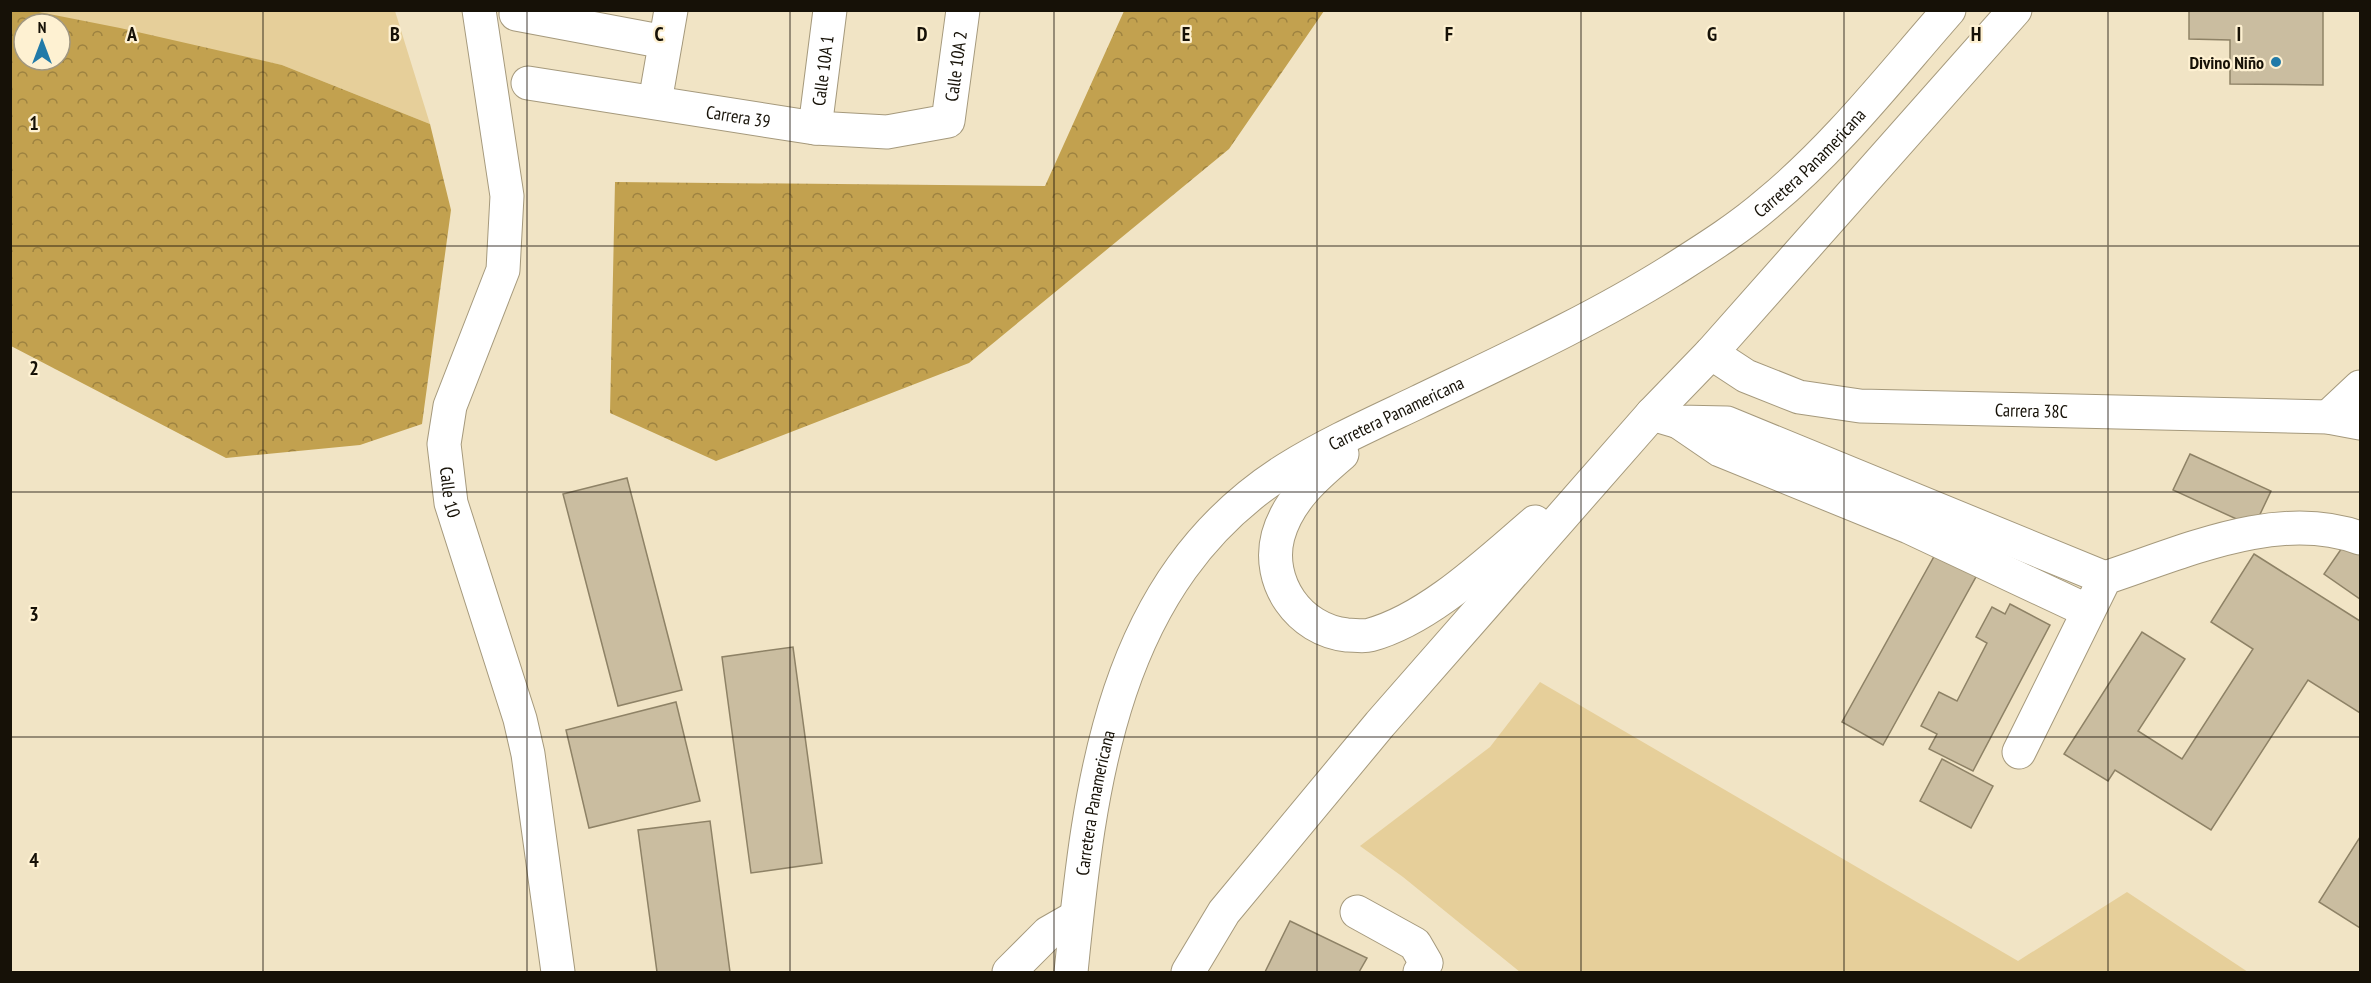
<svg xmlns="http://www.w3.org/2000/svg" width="2371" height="983" font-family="'PT Sans Narrow',sans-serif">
<defs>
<pattern id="forest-crowns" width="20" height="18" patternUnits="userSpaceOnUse" patternTransform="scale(1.5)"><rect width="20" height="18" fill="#c2a14f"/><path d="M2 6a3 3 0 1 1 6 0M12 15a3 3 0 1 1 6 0" fill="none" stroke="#9d8240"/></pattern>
</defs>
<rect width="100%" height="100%" fill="#f1e4c5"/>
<path fill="#e6cf9a" d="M 34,11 L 395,11 L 430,124 L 282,65 Z
M 1540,682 L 2018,961 L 2127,892 L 2248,972 L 1520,972 L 1403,877 L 1360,846 L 1490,747 Z"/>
<path fill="url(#forest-crowns)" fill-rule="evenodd" d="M 10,11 L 34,11 L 120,28 L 282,65 L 430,124 L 451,210 L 422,424 L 360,445 L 226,458 L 11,346 ZM 24,24 L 60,24 L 60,60 L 24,60 Z
M 1124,11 L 1324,11 L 1229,149 L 969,363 L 716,461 L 610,413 L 615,182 L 1045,186 Z"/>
<path fill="#cabda0" stroke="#8e8266" stroke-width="1.5" d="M 2189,10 L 2323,10 L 2323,85 L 2230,84 L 2230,40 L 2189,39 Z
M 2190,454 L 2271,491 L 2254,527 L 2173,490 Z
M 627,478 L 682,690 L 618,706 L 563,494 Z
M 2346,542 L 2360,552 L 2360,599 L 2324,574 Z
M 1936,553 L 1977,575 L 1883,745 L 1842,722 Z
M 2254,554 L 2360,621 L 2360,713 L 2308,680 L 2211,830 L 2115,770 L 2108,781 L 2064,754 L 2142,632 L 2185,659 L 2138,731 L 2182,759 L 2253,649 L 2211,622 Z
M 2010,604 L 2050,625 L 1973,771 L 1929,749 L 1937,734 L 1921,726 L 1939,692 L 1957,701 L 1987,643 L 1976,637 L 1992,607 L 2005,614 Z
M 793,647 L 822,863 L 751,873 L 722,657 Z
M 676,702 L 700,801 L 589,828 L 566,730 Z
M 1942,759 L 1993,786 L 1971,828 L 1920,801 Z
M 710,821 L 730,972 L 657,972 L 638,830 Z
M 2360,837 L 2360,928 L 2319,902 Z
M 1290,921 L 1367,958 L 1359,972 L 1265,972 Z"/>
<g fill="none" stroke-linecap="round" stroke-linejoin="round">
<defs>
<g id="minor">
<path id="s1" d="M 479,10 L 507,196 L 503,270 L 450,406 L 444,444 L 451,503 L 520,719 L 528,754 L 558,972"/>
<path d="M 516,14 L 665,42"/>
<path id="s2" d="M 528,83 L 815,128 L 887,132 L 948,121 L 963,10"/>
<path d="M 655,102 L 671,10"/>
<path id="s3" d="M 815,128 L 830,10"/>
<path id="s4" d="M 1711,353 L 1746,376 L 1799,397 L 1860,406 L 2328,417 L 2360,423"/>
<path d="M 1652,414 L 1679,422 L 1727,423 L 2105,578"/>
<path d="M 2328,417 L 2360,387"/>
<path d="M 1679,422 L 1720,450 L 1909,527 L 2088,611"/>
<path d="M 2019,752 L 2105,578 C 2184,552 2278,508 2360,538"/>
<path d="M 1357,912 L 1415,944 L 1426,963 L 1420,972"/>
<path d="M 1009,972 L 1048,933 L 1076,917"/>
</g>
<g id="highway">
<path d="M 1342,454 C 1315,477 1288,500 1278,536 C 1266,582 1299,630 1347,635 C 1354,635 1363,637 1370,635 C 1429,619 1488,562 1535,522"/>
<path id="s5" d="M 1071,972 C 1090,783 1111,580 1287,469 C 1329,443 1374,423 1418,402 C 1503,361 1591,321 1671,271 C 1704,250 1738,229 1768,203 C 1836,147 1891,76 1949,10"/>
<path d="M 1188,972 L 1224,912 L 1380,724 L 1652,414 L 1711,353 L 2015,10"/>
</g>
</defs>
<use href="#minor" stroke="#a5997c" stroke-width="35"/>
<use href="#highway" stroke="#a5997c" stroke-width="35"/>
<use href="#minor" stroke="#fff" stroke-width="33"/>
<use href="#highway" stroke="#fff" stroke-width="33"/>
</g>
<path fill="none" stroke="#161107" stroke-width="1.5" stroke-opacity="0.55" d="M 263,10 L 263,972M 527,10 L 527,972M 790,10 L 790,972M 1054,10 L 1054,972M 1317,10 L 1317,972M 1581,10 L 1581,972M 1844,10 L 1844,972M 2108,10 L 2108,972M 10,246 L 2360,246M 10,492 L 2360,492M 10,737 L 2360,737"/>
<circle fill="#217aa8" stroke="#fef1d2" stroke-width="2" cx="2276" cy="62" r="6"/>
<g text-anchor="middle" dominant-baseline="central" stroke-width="4.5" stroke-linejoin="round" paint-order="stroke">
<g font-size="18" font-weight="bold" fill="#161107" stroke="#fef1d2" text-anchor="end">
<text x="2264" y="62">Divino Niño</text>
</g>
<g font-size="18" fill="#161107" stroke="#fef1d2">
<text stroke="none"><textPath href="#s2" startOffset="480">Calle 10A 2</textPath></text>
<text stroke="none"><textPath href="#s3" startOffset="58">Calle 10A 1</textPath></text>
<text stroke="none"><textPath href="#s2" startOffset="213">Carrera 39</textPath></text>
<text stroke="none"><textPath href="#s5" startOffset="1178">Carretera Panamericana</textPath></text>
<text stroke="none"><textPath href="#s4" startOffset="332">Carrera 38C</textPath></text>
<text stroke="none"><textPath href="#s5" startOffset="692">Carretera Panamericana</textPath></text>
<text stroke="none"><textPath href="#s1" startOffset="495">Calle 10</textPath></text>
<text stroke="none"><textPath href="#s5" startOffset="171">Carretera Panamericana</textPath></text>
</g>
</g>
<g font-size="20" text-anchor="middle" font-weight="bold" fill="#161107" stroke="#fef1d2" stroke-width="4.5" stroke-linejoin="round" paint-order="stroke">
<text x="132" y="41">A</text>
<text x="395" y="41">B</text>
<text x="659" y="41">C</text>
<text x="922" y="41">D</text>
<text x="1186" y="41">E</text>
<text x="1449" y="41">F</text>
<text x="1712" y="41">G</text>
<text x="1976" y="41">H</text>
<text x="2239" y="41">I</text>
<text x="34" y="130">1</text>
<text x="34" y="375">2</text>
<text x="34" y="621">3</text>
<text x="34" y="867">4</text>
</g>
<rect width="2371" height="983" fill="none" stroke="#161107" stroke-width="24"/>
<g transform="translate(42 42)"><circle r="28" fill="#fef1d2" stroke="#a19781" stroke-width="1.5"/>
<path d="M0-4.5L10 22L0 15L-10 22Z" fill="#217aa8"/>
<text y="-9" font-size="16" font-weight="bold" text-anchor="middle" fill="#161107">N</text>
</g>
</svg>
